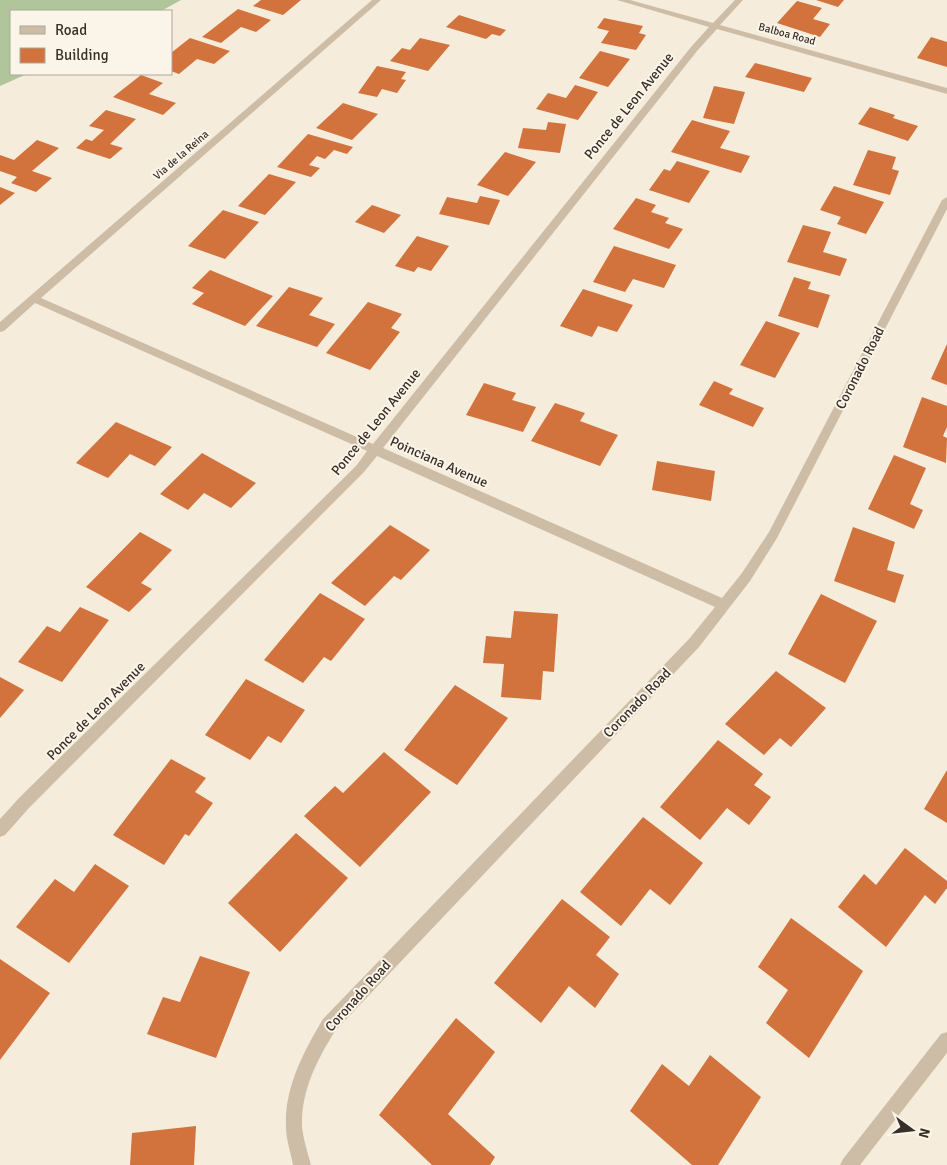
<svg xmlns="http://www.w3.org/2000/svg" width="947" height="1165" font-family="Signika,sans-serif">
<rect width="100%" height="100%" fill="#f5ecdb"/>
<path fill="#b1c59a" d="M 0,0 L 181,0 L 161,11 L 11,11 L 11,74 L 27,74 L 0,86 Z"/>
<path fill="#d2723c" d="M 261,0 L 301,0 L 283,15 L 253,6 Z
M 816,0 L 844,0 L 838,7 Z
M 797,1 L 822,8 L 813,19 L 830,24 L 820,37 L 777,23 Z
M 238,9 L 271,20 L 256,32 L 241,27 L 221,43 L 202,37 Z
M 459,15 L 506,30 L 500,36 L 492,34 L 486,39 L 446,27 Z
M 604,18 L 643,26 L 639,33 L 646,35 L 636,50 L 601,43 L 609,31 L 597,28 Z
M 931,37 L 947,42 L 947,67 L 917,58 Z
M 190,38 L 230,51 L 214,64 L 197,59 L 179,74 L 171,71 L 171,53 Z
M 420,38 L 450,45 L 428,71 L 390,61 L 402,48 L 410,50 Z
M 600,51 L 630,59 L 608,87 L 579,78 Z
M 755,63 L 812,78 L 804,92 L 745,77 Z
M 377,66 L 406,72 L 401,79 L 406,80 L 397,93 L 382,89 L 377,97 L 358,93 Z
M 141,75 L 163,83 L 149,94 L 176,103 L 163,115 L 113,97 Z
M 575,85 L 598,92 L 578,120 L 536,109 L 548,93 L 566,98 Z
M 714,86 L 745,92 L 734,124 L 703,118 Z
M 343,103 L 378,114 L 352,140 L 316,128 Z
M 870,107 L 895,115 L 893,118 L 918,126 L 908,141 L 858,124 Z
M 106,110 L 136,119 L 110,144 L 123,148 L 110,159 L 76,148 L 86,139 L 92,141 L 104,130 L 89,126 Z
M 692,120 L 730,131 L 720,148 L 750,156 L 741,173 L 671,152 Z
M 548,122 L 566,124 L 560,153 L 518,148 L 523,128 L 546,130 Z
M 308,134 L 353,147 L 347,154 L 334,150 L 325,159 L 317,156 L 309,165 L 320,168 L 311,177 L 277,167 Z
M 37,140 L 59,148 L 32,171 L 52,178 L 36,192 L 11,183 L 17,177 L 0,171 L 0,155 L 14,160 Z
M 868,150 L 896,157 L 892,169 L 899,171 L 890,195 L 853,185 Z
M 505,152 L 536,162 L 508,196 L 477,185 Z
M 677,161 L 710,171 L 689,203 L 649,190 L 664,169 L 670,171 Z
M 269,174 L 296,182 L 265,215 L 238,206 Z
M 834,186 L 884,202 L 866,234 L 837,224 L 841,217 L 820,210 Z
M 0,187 L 15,193 L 0,205 Z
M 480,196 L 500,200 L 489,225 L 439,214 L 447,197 L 477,203 Z
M 636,198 L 656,205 L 651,212 L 669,218 L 665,223 L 683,229 L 669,249 L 613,229 Z
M 372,205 L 401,215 L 384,233 L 355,222 Z
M 223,210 L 259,222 L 225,259 L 188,246 Z
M 803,225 L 831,232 L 823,252 L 847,259 L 840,276 L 787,262 Z
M 417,236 L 449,246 L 431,271 L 418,267 L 414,272 L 395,266 Z
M 614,246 L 676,265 L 664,288 L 633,279 L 625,292 L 593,282 Z
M 210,270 L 273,296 L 245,326 L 192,304 L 204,293 L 192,288 Z
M 794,277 L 811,282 L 808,289 L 830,295 L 818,328 L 778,316 Z
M 289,287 L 323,298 L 309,315 L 335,324 L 317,347 L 256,326 Z
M 583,289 L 633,305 L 617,332 L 598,326 L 592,337 L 560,326 Z
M 368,302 L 402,314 L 391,328 L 400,332 L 370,370 L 326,353 Z
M 766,321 L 800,333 L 775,378 L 740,365 Z
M 947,344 L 947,385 L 931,379 Z
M 714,381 L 733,389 L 729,394 L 764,408 L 753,427 L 699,405 Z
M 484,383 L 516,393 L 512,400 L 536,407 L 523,432 L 466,415 Z
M 922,397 L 947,406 L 947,427 L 943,436 L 947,438 L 946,463 L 903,447 Z
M 555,403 L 585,413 L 580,421 L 618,435 L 600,466 L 531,441 Z
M 116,422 L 172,447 L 155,466 L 130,454 L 108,478 L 76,463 Z
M 202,453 L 256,483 L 231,508 L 204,493 L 188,510 L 160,494 Z
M 894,455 L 926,468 L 910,504 L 923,510 L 914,529 L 868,509 Z
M 657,461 L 715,471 L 711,501 L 652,490 Z
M 390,525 L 430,550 L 401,580 L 394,576 L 365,606 L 331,583 Z
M 853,527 L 895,542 L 887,570 L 904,575 L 895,603 L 834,581 Z
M 140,532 L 172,550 L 141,583 L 152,589 L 129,612 L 86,587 Z
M 320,593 L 365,619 L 331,661 L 324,657 L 303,683 L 264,660 Z
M 821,594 L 877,621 L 845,683 L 788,654 Z
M 80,607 L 109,620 L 62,682 L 18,662 L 47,626 L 60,632 Z
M 514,611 L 558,614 L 554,672 L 543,671 L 541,700 L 501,697 L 504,664 L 483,663 L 486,636 L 511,638 Z
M 776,671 L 826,708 L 791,747 L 780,738 L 764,755 L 725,724 Z
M 0,677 L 24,690 L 0,718 Z
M 246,679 L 305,710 L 281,743 L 268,736 L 250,760 L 205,735 Z
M 455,685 L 508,718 L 457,785 L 404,750 Z
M 718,740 L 763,774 L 754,785 L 771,797 L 749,825 L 727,808 L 700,840 L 660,807 Z
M 384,752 L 431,792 L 360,867 L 304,816 L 335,786 L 343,793 Z
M 171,759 L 206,778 L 195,792 L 213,803 L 189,836 L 185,834 L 164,865 L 113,835 Z
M 947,770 L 947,823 L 924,809 Z
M 643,817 L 703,863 L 670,905 L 650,889 L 621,926 L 580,892 Z
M 296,833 L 348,878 L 280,952 L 228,903 Z
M 905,848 L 947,881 L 947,888 L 935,904 L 925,895 L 886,947 L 838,907 L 864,874 L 876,885 Z
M 95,864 L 129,886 L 69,963 L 16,927 L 55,879 L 74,892 Z
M 562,899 L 610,937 L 596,955 L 619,974 L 595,1008 L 569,986 L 541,1023 L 494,983 Z
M 791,918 L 863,971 L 809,1058 L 766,1023 L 788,990 L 758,967 Z
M 200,956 L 250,972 L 216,1058 L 147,1034 L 163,997 L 180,1002 Z
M 0,959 L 50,993 L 0,1060 Z
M 456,1018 L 495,1052 L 448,1114 L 495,1157 L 490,1165 L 432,1165 L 379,1115 Z
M 710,1055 L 761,1097 L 718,1165 L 692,1165 L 630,1111 L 662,1064 L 689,1086 Z
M 196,1126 L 194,1165 L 130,1165 L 132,1133 Z"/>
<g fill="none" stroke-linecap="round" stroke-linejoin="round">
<path fill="#cebda6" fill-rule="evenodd" d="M 372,0 L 381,0 L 41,298 L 373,444 L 691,47 L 709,27 L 617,0 L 630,0 L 713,23 L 735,0 L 743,0 L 720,25 L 947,88 L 947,94 L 717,29 L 697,51 L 383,448 L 722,598 L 742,573 L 769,532 L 942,200 L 947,197 L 947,209 L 777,538 L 750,581 L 699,647 L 335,1031 C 317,1060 301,1091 302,1126 C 303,1139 308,1153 311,1165 L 293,1165 C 291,1153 286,1140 286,1127 C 284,1088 304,1051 323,1019 L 689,639 L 715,607 L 377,456 L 364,472 L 29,808 L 5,835 L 0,837 L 0,819 L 19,798 L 356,466 L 367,451 L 35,303 L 4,331 L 0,332 L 0,322 Z
M 947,1032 L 947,1053 L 860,1165 L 840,1165 L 843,1159 L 941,1034 Z"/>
</g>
<g text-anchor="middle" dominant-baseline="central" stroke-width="4" stroke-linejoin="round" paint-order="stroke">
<g font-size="11" fill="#392f28" stroke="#fbf5e9">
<text transform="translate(787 34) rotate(15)">Balboa Road</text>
<text transform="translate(181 155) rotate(-41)">Via de la Reina</text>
</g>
<g font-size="14" fill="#392f28" stroke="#fbf5e9">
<text transform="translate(629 106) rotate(-51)">Ponce de Leon Avenue</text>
<text transform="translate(860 368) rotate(-63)">Coronado Road</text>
<text transform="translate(376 422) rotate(-51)">Ponce de Leon Avenue</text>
<text transform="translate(439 462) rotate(24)">Poinciana Avenue</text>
<text transform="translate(637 703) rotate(-46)">Coronado Road</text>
<text transform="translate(96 711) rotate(-45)">Ponce de Leon Avenue</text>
<text transform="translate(358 996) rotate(-48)">Coronado Road</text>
</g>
</g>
<rect x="10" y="10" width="162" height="65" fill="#fbf5e9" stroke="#ada69c"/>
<rect x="20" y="26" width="25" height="8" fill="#cebda6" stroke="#ada69c"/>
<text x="55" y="35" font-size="15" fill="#392f28">Road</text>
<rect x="20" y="48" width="25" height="15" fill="#d2723c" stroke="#ada69c"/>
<text x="55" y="60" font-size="15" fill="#392f28">Building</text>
<g transform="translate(912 1130) rotate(105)" stroke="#fbf5e9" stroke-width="4" paint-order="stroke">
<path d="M0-4L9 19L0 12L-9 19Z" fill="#392f28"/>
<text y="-8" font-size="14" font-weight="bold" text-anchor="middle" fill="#392f28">N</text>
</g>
</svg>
